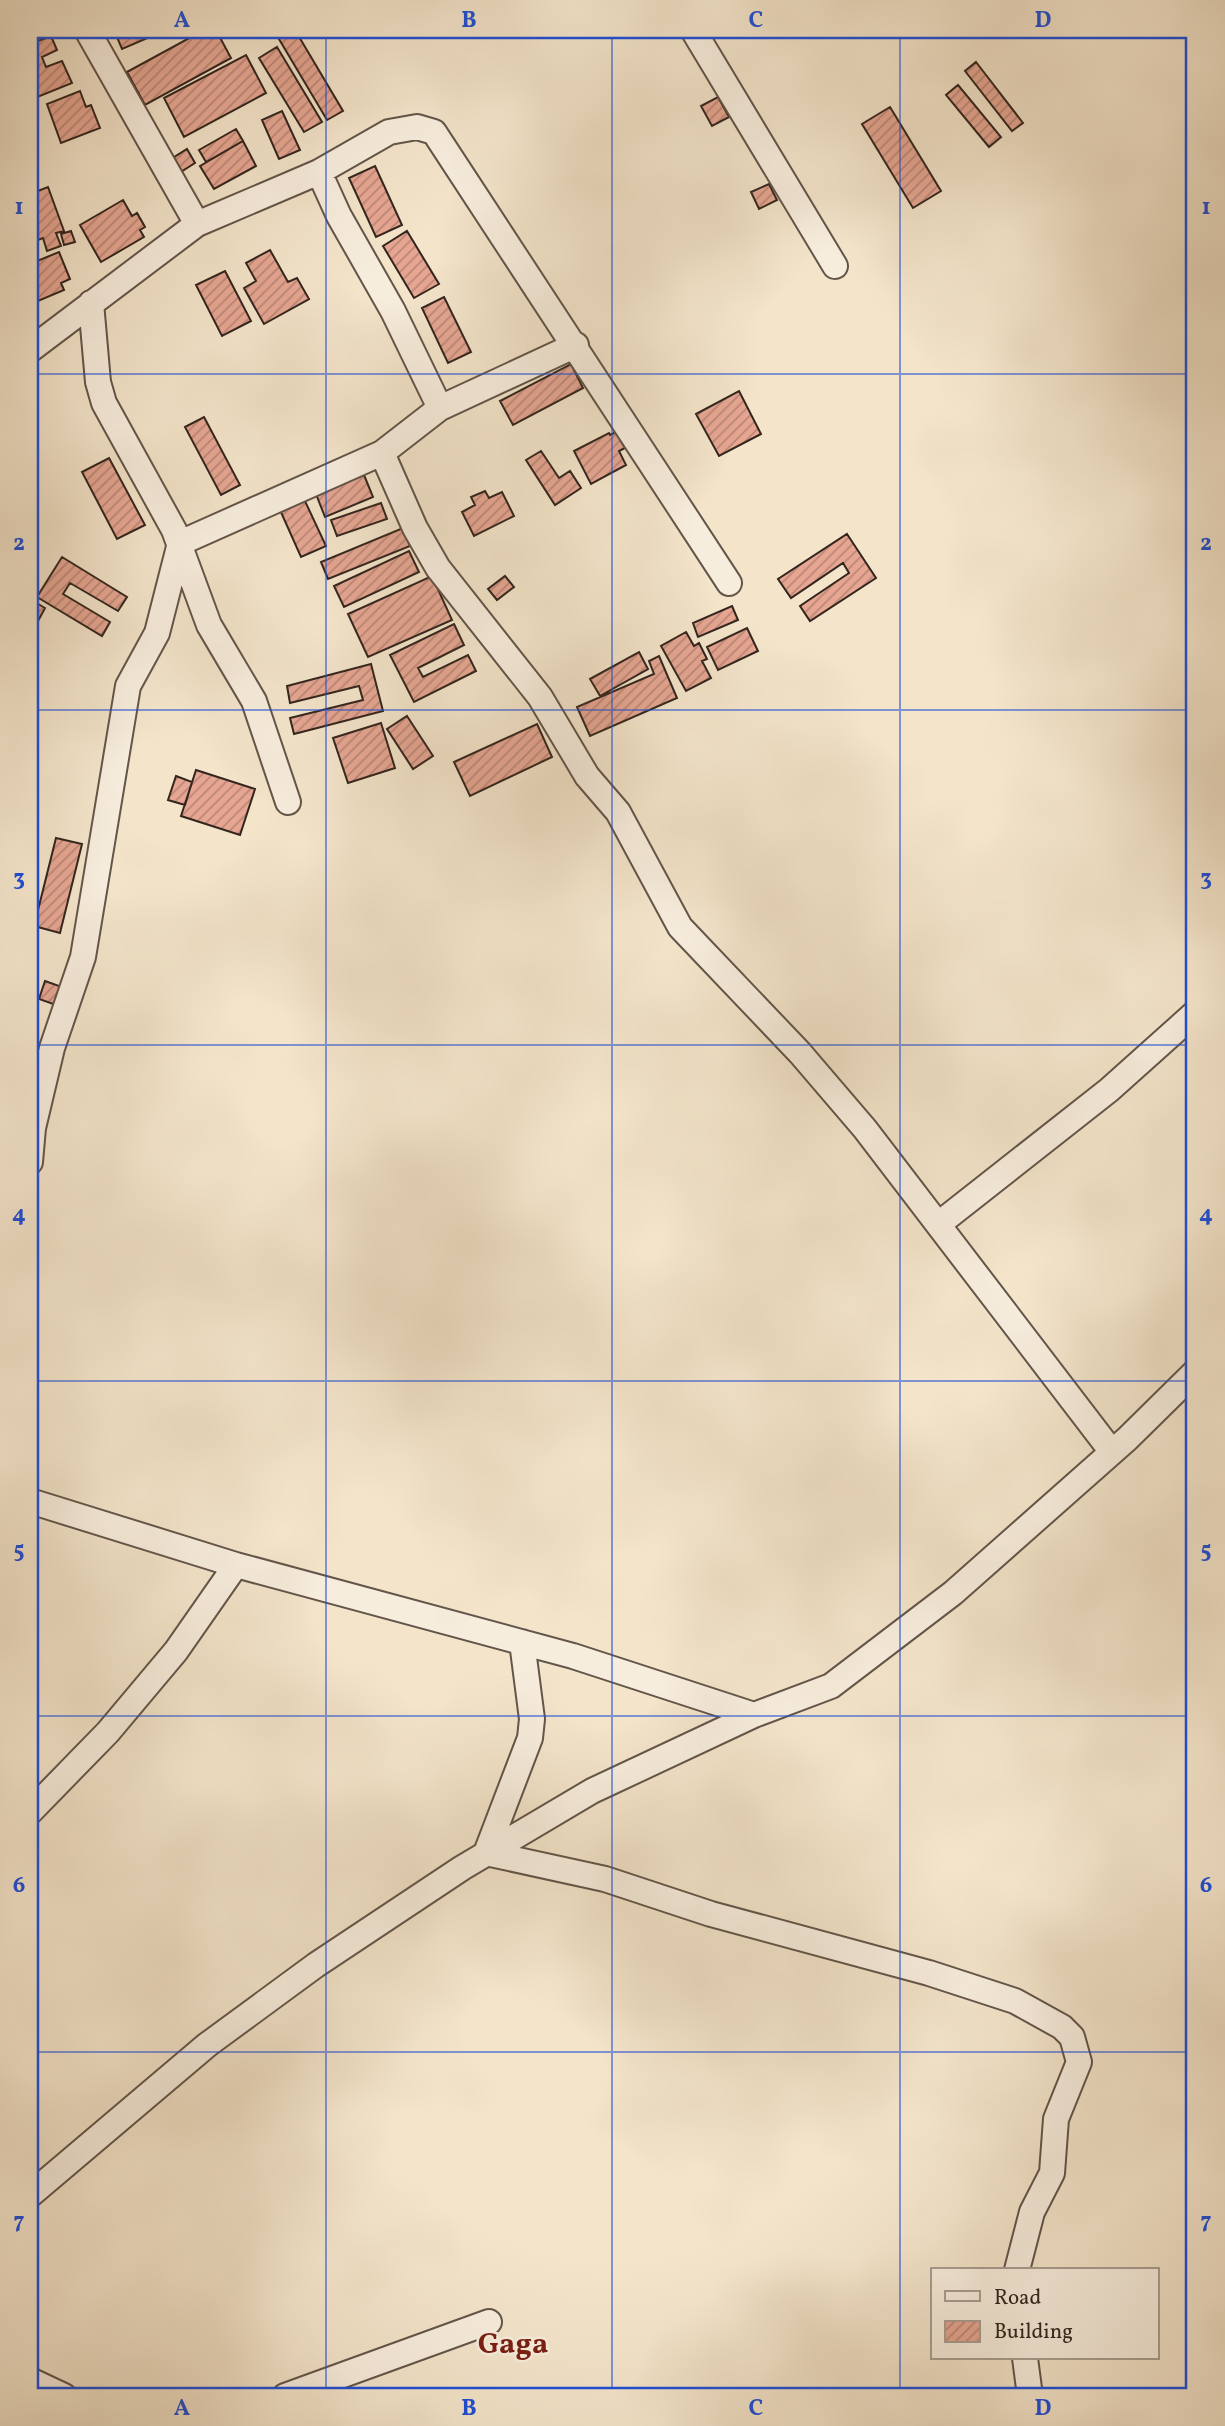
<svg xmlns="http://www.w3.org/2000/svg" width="1225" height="2426" font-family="Vollkorn,serif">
<defs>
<pattern id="building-hatch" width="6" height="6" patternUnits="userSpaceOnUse" patternTransform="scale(1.75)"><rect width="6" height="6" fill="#e6a692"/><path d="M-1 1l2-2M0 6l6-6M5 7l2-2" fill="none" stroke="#bb8777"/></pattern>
</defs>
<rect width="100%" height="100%" fill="#f3e4ca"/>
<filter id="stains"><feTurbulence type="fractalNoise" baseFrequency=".00286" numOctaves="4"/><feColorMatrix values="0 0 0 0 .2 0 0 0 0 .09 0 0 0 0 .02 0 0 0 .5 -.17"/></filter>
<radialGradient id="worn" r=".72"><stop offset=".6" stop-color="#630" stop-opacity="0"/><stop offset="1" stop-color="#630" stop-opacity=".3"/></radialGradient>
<path fill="url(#building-hatch)" stroke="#33251e" stroke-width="2" d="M 114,30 L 166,30 L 122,49 Z
M 204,30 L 216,30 L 231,58 L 145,105 L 127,72 Z
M 295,30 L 343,111 L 327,120 L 279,39 Z
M 51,36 L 57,50 L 42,57 L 46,67 L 62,61 L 72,83 L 35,98 L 30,85 L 30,44 Z
M 277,47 L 322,122 L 304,132 L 259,58 Z
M 246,55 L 266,93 L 184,137 L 164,98 Z
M 976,62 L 1023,123 L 1012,131 L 965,71 Z
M 958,85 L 1001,137 L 989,147 L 946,95 Z
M 80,91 L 86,107 L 91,105 L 100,128 L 61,143 L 47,104 Z
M 718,97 L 729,117 L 712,126 L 701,106 Z
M 890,107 L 941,191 L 913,208 L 862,124 Z
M 282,111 L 300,150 L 279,159 L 262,120 Z
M 236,129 L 243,141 L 206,162 L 199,150 Z
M 243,141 L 256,166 L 214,189 L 200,166 Z
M 187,149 L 195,163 L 179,173 L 171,159 Z
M 375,166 L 402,225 L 376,237 L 349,178 Z
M 769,184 L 777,200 L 759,209 L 751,192 Z
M 48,187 L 64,231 L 56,233 L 61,246 L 47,251 L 43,238 L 30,243 L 30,194 Z
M 123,200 L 132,216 L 137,213 L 145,227 L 140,230 L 144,237 L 101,262 L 80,225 Z
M 71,231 L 75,242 L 64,245 L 61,234 Z
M 407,231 L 439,284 L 414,298 L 383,246 Z
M 270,250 L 288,282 L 297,278 L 309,299 L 264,324 L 244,288 L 256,281 L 246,263 Z
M 59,252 L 70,279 L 61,283 L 64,290 L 38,301 L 30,282 L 30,264 Z
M 225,271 L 251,321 L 222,336 L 196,285 Z
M 444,297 L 471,352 L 448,363 L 422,308 Z
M 571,364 L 583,388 L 513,425 L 500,401 Z
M 739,391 L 761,434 L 719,456 L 696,414 Z
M 204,417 L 240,485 L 221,495 L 185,427 Z
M 616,432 L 625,448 L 619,451 L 626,465 L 591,484 L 574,451 L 609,433 L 610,435 Z
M 541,451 L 559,478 L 570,471 L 581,488 L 555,505 L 526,460 Z
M 109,458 L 145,525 L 117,539 L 82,472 Z
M 364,475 L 373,497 L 325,517 L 316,494 Z
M 485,491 L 489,498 L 502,492 L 514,516 L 474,536 L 462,512 L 475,505 L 471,497 Z
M 304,499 L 326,546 L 301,557 L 280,510 Z
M 381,503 L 387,519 L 337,536 L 331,520 Z
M 403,528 L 410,546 L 328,579 L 321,562 Z
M 847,534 L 876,578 L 810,621 L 800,606 L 849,573 L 843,563 L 791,598 L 778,579 Z
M 409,551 L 419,572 L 344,607 L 334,586 Z
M 62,557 L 127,597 L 118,611 L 70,583 L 63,594 L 110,622 L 102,636 L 37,597 Z
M 432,576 L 452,620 L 368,657 L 348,614 Z
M 505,576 L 514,587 L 497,600 L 488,589 Z
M 30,599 L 45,608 L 38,621 L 30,616 Z
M 732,606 L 738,620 L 698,637 L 693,623 Z
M 454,624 L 464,645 L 418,668 L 423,677 L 468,655 L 476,671 L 414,702 L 390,655 Z
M 747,628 L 758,651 L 718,670 L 707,647 Z
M 686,632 L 694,646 L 699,643 L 707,659 L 702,661 L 711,678 L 686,691 L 661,646 Z
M 639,652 L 648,669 L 600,696 L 590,679 Z
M 659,656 L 677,698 L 590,736 L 577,707 L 654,674 L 649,661 Z
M 371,664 L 383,711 L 294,734 L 290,718 L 363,700 L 359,686 L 290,703 L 287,686 Z
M 407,716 L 433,756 L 413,769 L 387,729 Z
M 381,723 L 395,768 L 348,783 L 333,738 Z
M 537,724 L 552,757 L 470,796 L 454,762 Z
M 196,770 L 255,789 L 240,835 L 181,816 Z
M 176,776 L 192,782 L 185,805 L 168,800 Z
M 56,838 L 82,844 L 60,933 L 34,926 Z
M 45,981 L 62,987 L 56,1005 L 39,999 Z"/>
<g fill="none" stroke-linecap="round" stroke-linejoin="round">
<defs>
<path id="street" d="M 87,30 L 197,224
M 693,30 L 835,266
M 319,172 L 339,216 L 393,311 L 440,408
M 91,303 L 98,382 L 104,403 L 174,530 L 209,625 L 254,701 L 288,802
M 30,350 L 197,224 L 319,172 L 389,132 L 417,127 L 434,132 L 729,583
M 382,453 L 415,528 L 438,568 L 540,697 L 587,776 L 618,812 L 680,927 L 800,1053 L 865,1129 L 1112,1452
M 30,1162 L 33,1128 L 52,1048 L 83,957 L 128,686 L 157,633 L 180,543 L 382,453 L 440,408 L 576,345
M 940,1223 L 1109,1090 L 1195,1013
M 30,1501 L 236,1565 L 573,1656 L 754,1715
M 522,1642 L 532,1719 L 530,1738 L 486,1853 L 605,1879 L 711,1914 L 929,1973 L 1015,2001 L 1062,2027 L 1072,2037 L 1079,2062 L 1056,2119 L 1052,2173 L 1032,2212 L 1017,2270
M 30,1812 L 108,1732 L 176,1651 L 236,1565
M 30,2195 L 207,2045 L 316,1965 L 462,1868 L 592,1791 L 754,1715 L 831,1686 L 953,1593 L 1127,1439 L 1195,1372
M 1025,2358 L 1030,2396
M 30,2380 L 64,2396
M 285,2396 L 489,2322"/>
</defs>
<use href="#street" stroke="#635549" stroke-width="28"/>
<use href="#street" stroke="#f7eddd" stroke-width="24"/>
</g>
<path fill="none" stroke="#1d4ed8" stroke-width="2" stroke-opacity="0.55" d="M 326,30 L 326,2396M 612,30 L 612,2396M 900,30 L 900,2396M 30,374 L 1195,374M 30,710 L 1195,710M 30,1045 L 1195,1045M 30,1381 L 1195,1381M 30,1716 L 1195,1716M 30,2052 L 1195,2052"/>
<g text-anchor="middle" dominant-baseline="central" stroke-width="5" stroke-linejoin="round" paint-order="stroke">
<g font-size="30" font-weight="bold" fill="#7a1f14" stroke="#f7eddd">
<text x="513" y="2345">Gaga</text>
</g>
</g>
<rect width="1225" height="2426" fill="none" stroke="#f3e4ca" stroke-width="77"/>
<rect x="931" y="2268" width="228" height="91" fill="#f7eddd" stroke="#a99d91" stroke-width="2"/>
<rect x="945" y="2291" width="35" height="10" fill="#f7eddd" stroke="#a99d91" stroke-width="2"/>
<text x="994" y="2304" font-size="21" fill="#33251e">Road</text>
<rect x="945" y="2321" width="35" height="21" fill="url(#building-hatch)" stroke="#a99d91" stroke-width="2"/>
<text x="994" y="2338" font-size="21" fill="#33251e">Building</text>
<rect x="38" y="38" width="1148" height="2350" fill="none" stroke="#1d4ed8" stroke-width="2.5"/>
<g font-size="23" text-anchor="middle" font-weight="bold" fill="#1d4ed8">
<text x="182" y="27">A</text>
<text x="469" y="27">B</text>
<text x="756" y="27">C</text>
<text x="1043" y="27">D</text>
<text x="19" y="214">1</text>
<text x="1206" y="214">1</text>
<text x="19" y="550">2</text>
<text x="1206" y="550">2</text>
<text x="19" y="885">3</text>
<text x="1206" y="885">3</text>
<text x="19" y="1221">4</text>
<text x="1206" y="1221">4</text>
<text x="19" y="1557">5</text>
<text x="1206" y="1557">5</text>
<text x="19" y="1892">6</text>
<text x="1206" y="1892">6</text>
<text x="19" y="2228">7</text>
<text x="1206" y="2228">7</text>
<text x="182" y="2415">A</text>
<text x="469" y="2415">B</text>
<text x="756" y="2415">C</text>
<text x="1043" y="2415">D</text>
</g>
<rect width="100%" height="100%" filter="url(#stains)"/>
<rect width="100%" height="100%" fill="url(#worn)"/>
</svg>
